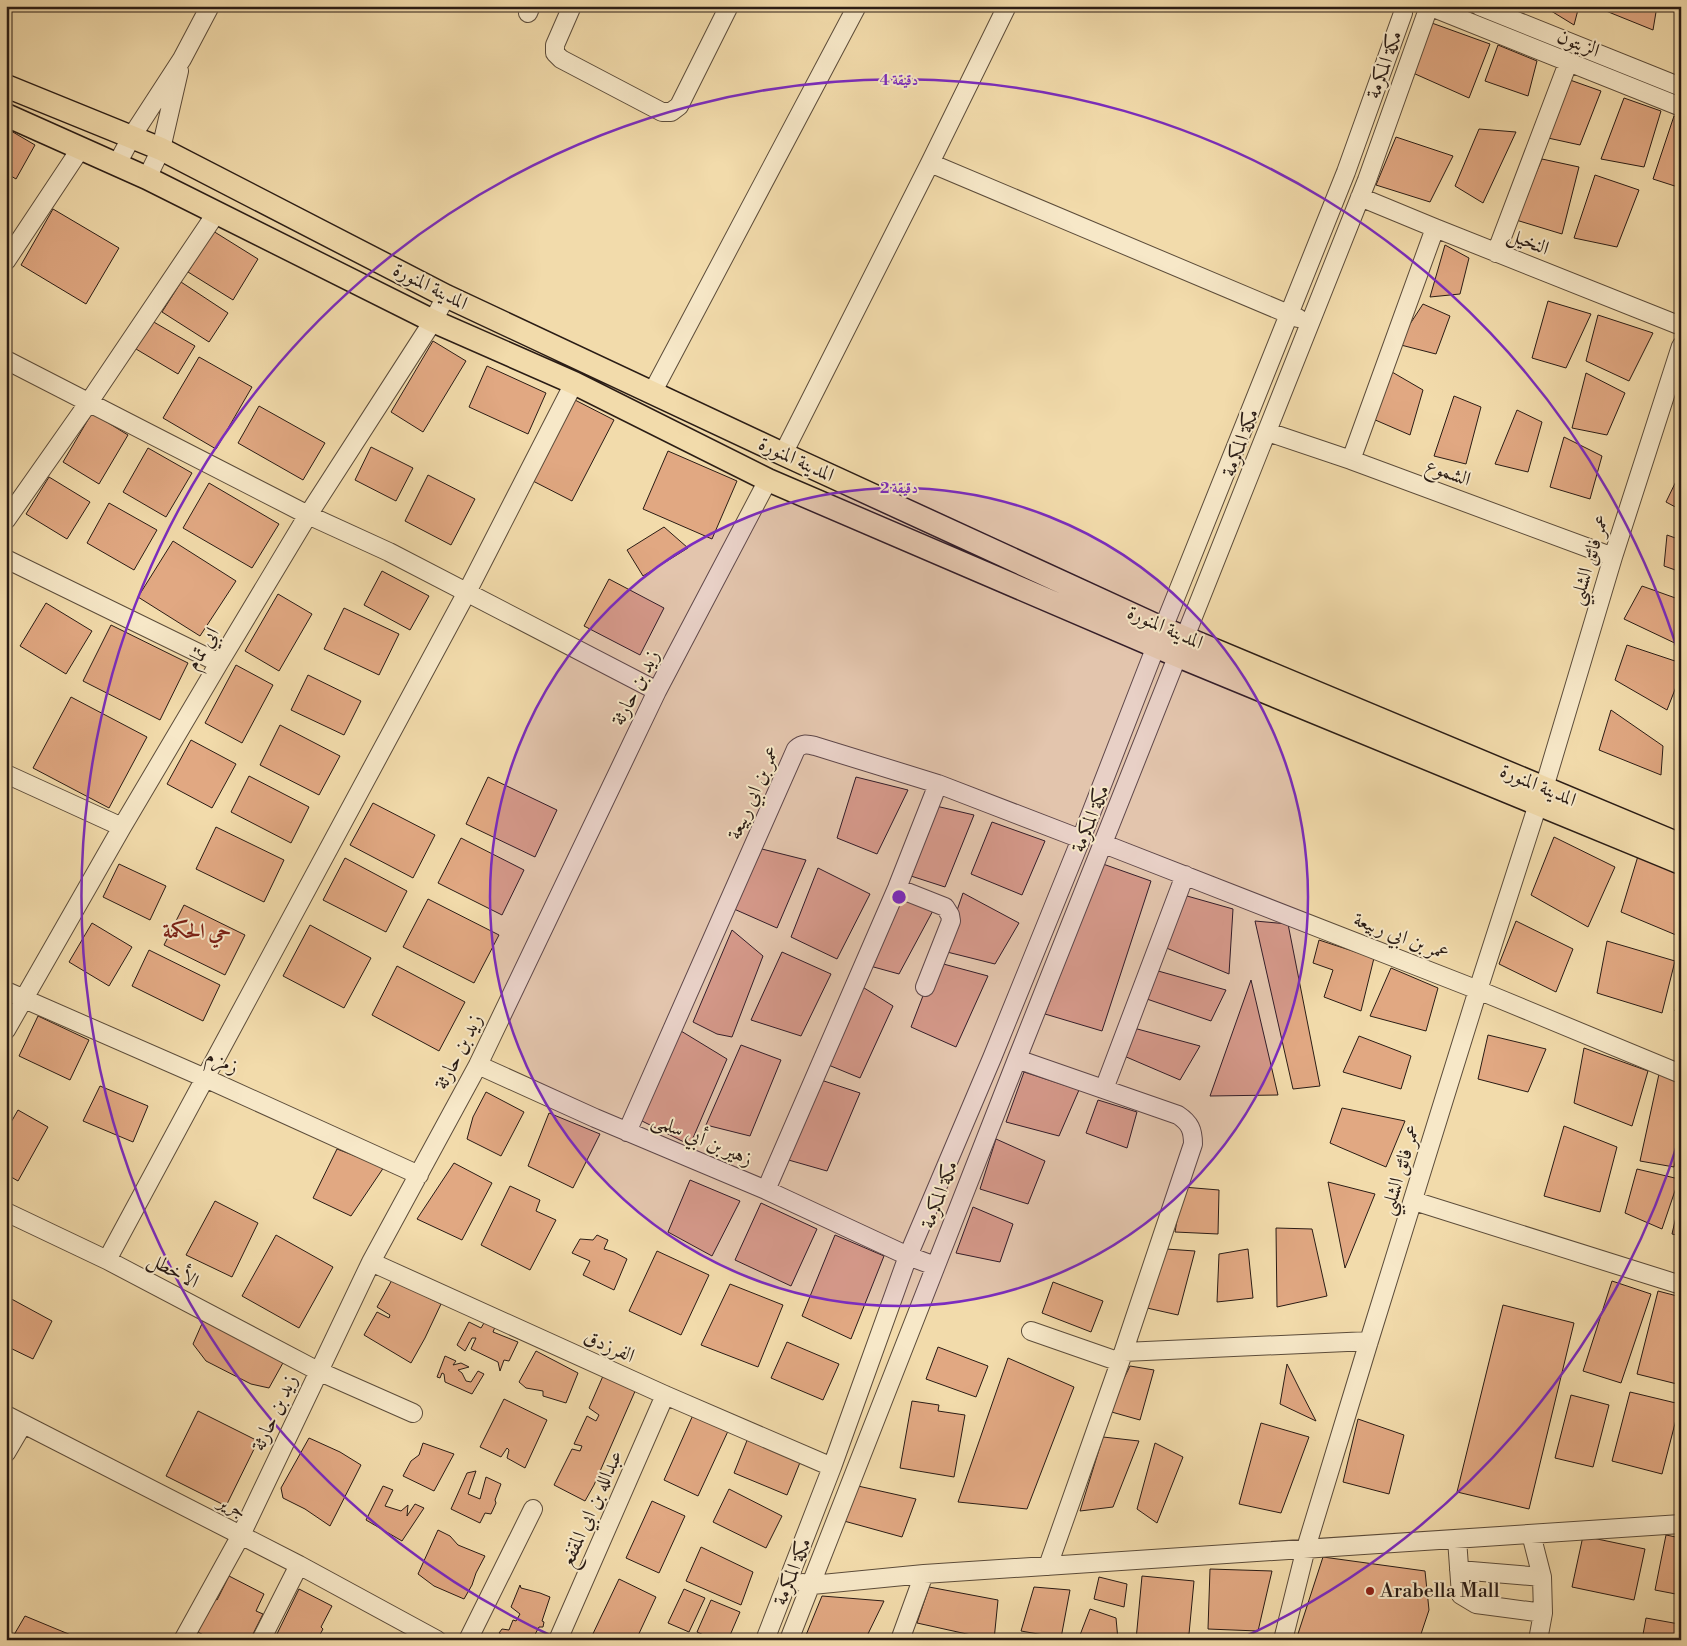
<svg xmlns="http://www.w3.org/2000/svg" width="1687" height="1646" font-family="'Libre Bodoni',Amiri,serif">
<rect width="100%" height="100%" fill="#f2dbab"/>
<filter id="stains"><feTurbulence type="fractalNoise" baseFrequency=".004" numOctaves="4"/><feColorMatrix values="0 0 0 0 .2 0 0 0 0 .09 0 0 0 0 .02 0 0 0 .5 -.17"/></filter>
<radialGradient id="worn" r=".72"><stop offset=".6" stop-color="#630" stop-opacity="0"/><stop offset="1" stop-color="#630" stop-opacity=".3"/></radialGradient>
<path fill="#e1a882" stroke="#2a1c15" d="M 1543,6 L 1579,6 L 1574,25 Z
M 1607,6 L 1657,6 L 1653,30 L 1606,11 Z
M 1429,22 L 1490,44 L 1469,98 L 1413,73 Z
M 1498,45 L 1537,61 L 1528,96 L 1485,81 Z
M 1570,80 L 1601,91 L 1580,145 L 1548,138 Z
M 1624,98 L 1661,111 L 1644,167 L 1601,159 Z
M 1674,116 L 1681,119 L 1681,188 L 1653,179 Z
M 6,128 L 35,145 L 16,179 L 6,173 Z
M 1479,129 L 1516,132 L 1483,203 L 1455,186 Z
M 1396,137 L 1453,156 L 1430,202 L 1376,185 Z
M 1542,159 L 1579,167 L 1562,234 L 1516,220 Z
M 1595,175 L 1639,190 L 1617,247 L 1574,238 Z
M 53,209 L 119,248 L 86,304 L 21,265 Z
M 213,231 L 258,259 L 233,300 L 188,272 Z
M 1445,245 L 1469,258 L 1460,294 L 1430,297 Z
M 181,282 L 228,313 L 209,342 L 162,312 Z
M 1548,301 L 1591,314 L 1566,368 L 1532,358 Z
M 1423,304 L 1450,316 L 1436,354 L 1397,344 Z
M 1598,315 L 1653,333 L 1629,381 L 1586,361 Z
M 152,321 L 195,346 L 178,374 L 136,349 Z
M 433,341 L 466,361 L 423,432 L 391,412 Z
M 199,357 L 252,387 L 216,449 L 163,418 Z
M 487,366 L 546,393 L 528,434 L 469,407 Z
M 1392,372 L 1423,390 L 1410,435 L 1373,419 Z
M 1586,373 L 1625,393 L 1607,435 L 1572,428 Z
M 1454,396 L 1481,407 L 1466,464 L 1434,456 Z
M 573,399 L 614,420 L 572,501 L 531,480 Z
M 259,406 L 325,443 L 303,480 L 238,443 Z
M 1517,410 L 1542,422 L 1528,472 L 1495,464 Z
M 92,413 L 128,435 L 99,484 L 63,462 Z
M 1564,437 L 1602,456 L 1590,499 L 1550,487 Z
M 371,447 L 413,468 L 396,501 L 355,480 Z
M 148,448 L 192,473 L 166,517 L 123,492 Z
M 668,451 L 737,481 L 712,539 L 643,509 Z
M 1680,473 L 1681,473 L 1681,510 L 1666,502 Z
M 428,475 L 475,499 L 451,545 L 405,521 Z
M 49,477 L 90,502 L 67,539 L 26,514 Z
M 209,483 L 279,524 L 252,568 L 183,528 Z
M 109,503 L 157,530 L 134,570 L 87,543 Z
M 664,527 L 688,548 L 643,576 L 627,550 Z
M 1667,535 L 1681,540 L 1681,572 L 1664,566 Z
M 173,541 L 236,581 L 200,636 L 138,597 Z
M 382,571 L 429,596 L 410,630 L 364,605 Z
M 609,579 L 664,608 L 640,655 L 584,626 Z
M 1642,586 L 1681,600 L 1681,646 L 1624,619 Z
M 278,594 L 312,614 L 279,671 L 245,651 Z
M 46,603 L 92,631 L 66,674 L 20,646 Z
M 344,608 L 399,634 L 379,675 L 324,649 Z
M 111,625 L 188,663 L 160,720 L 83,681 Z
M 1627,645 L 1681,663 L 1681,674 L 1667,710 L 1615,680 Z
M 236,665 L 273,685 L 242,743 L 205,723 Z
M 308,675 L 361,701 L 344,735 L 291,710 Z
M 71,697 L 147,737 L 109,808 L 33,768 Z
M 1611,710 L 1663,746 L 1661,775 L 1599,750 Z
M 280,725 L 340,756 L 319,795 L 260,765 Z
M 191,740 L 236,764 L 212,808 L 167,784 Z
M 249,776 L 309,807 L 291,843 L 231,812 Z
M 488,777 L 557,810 L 535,857 L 466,824 Z
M 856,777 L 908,790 L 877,854 L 837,838 Z
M 373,803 L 435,835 L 413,878 L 350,845 Z
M 936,806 L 974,815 L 945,887 L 911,876 Z
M 992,822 L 1045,841 L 1022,895 L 971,874 Z
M 216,827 L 284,860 L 264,902 L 196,869 Z
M 1554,837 L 1615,867 L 1588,927 L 1531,895 Z
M 461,838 L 524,870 L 502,915 L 438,883 Z
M 762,849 L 806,860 L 777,928 L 734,909 Z
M 1638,856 L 1681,876 L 1681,926 L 1676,935 L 1621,912 Z
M 345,858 L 407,891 L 386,932 L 323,900 Z
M 119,864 L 166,886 L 150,920 L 103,897 Z
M 1103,864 L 1151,881 L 1102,1031 L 1045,1014 Z
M 818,868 L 870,894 L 837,959 L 791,937 Z
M 901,892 L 936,905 L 899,974 L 870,966 Z
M 963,893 L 1019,923 L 995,964 L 943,951 Z
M 1180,894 L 1233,909 L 1229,974 L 1164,947 Z
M 428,899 L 499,935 L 474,983 L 403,947 Z
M 184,905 L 245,935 L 225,975 L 164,945 Z
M 1255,921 L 1288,924 L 1320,1086 L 1293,1089 Z
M 1516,921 L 1573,949 L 1556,992 L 1499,964 Z
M 92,923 L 132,947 L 109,986 L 69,962 Z
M 310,925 L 371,958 L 344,1008 L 283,976 Z
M 732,930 L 763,956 L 732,1037 L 717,1034 L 693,1022 Z
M 1319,940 L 1374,958 L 1361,1011 L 1324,997 L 1333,970 L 1313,963 Z
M 1607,941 L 1675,961 L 1662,1013 L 1597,993 Z
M 149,950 L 220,985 L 203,1021 L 132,986 Z
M 782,952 L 831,974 L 801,1036 L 751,1020 Z
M 936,962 L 988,976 L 956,1047 L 911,1027 Z
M 397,966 L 465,1002 L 439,1051 L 372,1015 Z
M 1391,968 L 1438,988 L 1426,1031 L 1370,1016 Z
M 1151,969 L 1226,990 L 1211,1021 L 1141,997 Z
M 1251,980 L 1278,1095 L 1210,1096 Z
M 861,986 L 893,1006 L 860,1078 L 826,1064 Z
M 1681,989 L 1681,1013 L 1675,1011 Z
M 38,1016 L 89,1040 L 70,1080 L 19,1056 Z
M 1130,1027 L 1200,1046 L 1180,1080 L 1124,1056 Z
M 681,1031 L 727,1059 L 690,1145 L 640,1120 Z
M 1488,1035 L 1546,1049 L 1528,1092 L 1478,1079 Z
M 1359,1036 L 1411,1056 L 1401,1089 L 1343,1072 Z
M 741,1045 L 781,1060 L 750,1136 L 706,1125 Z
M 1584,1048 L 1648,1071 L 1632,1126 L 1574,1103 Z
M 1024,1072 L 1079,1090 L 1059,1136 L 1006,1122 Z
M 1659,1074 L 1681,1082 L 1681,1135 L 1674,1167 L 1640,1161 Z
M 818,1079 L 860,1093 L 827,1171 L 785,1159 Z
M 100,1086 L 148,1106 L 133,1142 L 83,1121 Z
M 486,1092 L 524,1112 L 501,1156 L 467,1139 L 473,1117 Z
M 1098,1100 L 1137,1112 L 1127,1148 L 1086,1133 Z
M 1342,1108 L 1405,1121 L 1386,1167 L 1330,1143 Z
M 18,1110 L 48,1127 L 18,1181 L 6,1174 L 6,1131 Z
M 549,1113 L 600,1134 L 573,1188 L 528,1166 Z
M 1564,1126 L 1617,1147 L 1600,1212 L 1544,1196 Z
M 996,1139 L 1045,1161 L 1028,1204 L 980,1189 Z
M 337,1149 L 384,1167 L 351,1216 L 313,1198 Z
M 454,1163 L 492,1183 L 462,1240 L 417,1219 Z
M 1637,1169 L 1679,1179 L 1662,1229 L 1625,1213 Z
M 690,1180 L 740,1201 L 712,1256 L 668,1232 Z
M 1328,1182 L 1375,1194 L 1345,1268 Z
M 510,1186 L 540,1200 L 536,1211 L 556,1220 L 530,1270 L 481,1245 Z
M 1183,1187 L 1219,1190 L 1218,1234 L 1175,1232 Z
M 1681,1195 L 1681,1236 L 1672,1234 Z
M 215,1201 L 258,1223 L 232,1277 L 186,1255 Z
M 761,1203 L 817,1229 L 791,1286 L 735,1260 Z
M 973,1207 L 1013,1224 L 1000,1262 L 956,1253 Z
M 1276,1228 L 1312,1229 L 1327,1296 L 1277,1307 Z
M 276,1235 L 333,1267 L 299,1328 L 242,1296 Z
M 597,1235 L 608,1240 L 604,1249 L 614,1252 L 627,1259 L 614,1290 L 583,1275 L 590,1261 L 572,1253 L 580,1239 L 593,1240 Z
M 835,1235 L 884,1256 L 851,1339 L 802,1316 Z
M 1166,1249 L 1195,1251 L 1178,1315 L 1147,1308 Z
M 1248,1249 L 1253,1298 L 1217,1302 L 1219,1254 Z
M 657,1251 L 709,1275 L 681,1335 L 629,1311 Z
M 392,1280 L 441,1304 L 425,1338 L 411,1363 L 364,1335 L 377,1312 L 389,1318 L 390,1315 L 377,1307 Z
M 1612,1281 L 1651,1294 L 1621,1383 L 1583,1371 Z
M 1053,1282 L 1103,1301 L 1091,1332 L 1042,1313 Z
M 730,1284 L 783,1305 L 758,1367 L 701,1345 Z
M 1658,1291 L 1681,1297 L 1681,1385 L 1637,1374 Z
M 6,1296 L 52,1321 L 33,1359 L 6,1346 Z
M 1503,1305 L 1574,1323 L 1529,1509 L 1457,1492 Z
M 204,1319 L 284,1361 L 269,1388 L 251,1384 L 206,1361 L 193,1344 Z
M 469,1322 L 481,1328 L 484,1323 L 495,1327 L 493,1332 L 518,1342 L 509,1361 L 504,1360 L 500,1371 L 498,1362 L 471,1349 L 476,1338 L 472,1338 L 465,1351 L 457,1345 Z
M 787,1342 L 839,1364 L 823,1400 L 771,1378 Z
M 938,1347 L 988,1366 L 976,1397 L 926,1379 Z
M 536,1351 L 578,1373 L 566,1403 L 543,1396 L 543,1391 L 526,1388 L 519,1382 Z
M 445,1356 L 456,1361 L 453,1365 L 461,1363 L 469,1367 L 458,1370 L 462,1373 L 466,1381 L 471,1382 L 478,1371 L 484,1374 L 472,1394 L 445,1382 L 444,1374 L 442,1373 L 440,1378 L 437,1377 Z
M 1008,1358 L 1074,1387 L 1027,1509 L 958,1502 Z
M 1287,1364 L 1301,1392 L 1316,1421 L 1280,1404 Z
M 1130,1366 L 1154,1370 L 1140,1420 L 1108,1411 Z
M 603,1376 L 636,1389 L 594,1485 L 585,1501 L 554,1485 L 572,1449 L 580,1451 L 582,1446 L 574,1444 L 587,1416 L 596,1421 L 599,1415 L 589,1408 Z
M 1630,1392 L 1680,1404 L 1662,1474 L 1612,1461 Z
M 1571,1395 L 1609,1405 L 1593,1467 L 1555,1458 Z
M 504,1399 L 547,1420 L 525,1468 L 507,1458 L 509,1450 L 507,1448 L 501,1457 L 480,1447 Z
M 912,1401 L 939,1405 L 938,1411 L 965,1415 L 954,1477 L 900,1468 Z
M 198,1411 L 258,1441 L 226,1506 L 166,1476 Z
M 693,1415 L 729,1429 L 698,1496 L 664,1480 Z
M 1358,1419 L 1404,1435 L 1389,1494 L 1343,1482 Z
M 1261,1423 L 1309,1437 L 1281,1513 L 1239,1504 Z
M 1103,1437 L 1139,1441 L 1113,1507 L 1080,1511 Z
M 309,1438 L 340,1452 L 361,1465 L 330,1526 L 305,1509 L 283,1498 L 281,1488 Z
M 748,1438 L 801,1460 L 787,1495 L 734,1473 Z
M 423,1443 L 454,1454 L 434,1491 L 403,1476 L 411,1461 L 419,1455 Z
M 1155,1443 L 1183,1457 L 1157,1523 L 1137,1509 Z
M 476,1471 L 468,1494 L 480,1499 L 486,1477 L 501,1484 L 495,1500 L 496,1503 L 491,1514 L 485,1513 L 480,1523 L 451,1509 L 467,1473 Z
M 383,1486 L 393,1490 L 385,1506 L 401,1511 L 408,1505 L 407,1516 L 415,1504 L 424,1508 L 402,1541 L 366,1520 Z
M 858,1486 L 916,1499 L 902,1537 L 844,1521 Z
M 729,1489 L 782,1516 L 766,1548 L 713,1522 Z
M 652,1501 L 685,1516 L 659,1573 L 626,1558 Z
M 438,1530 L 450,1536 L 458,1545 L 485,1556 L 476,1573 L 472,1585 L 464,1599 L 434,1586 L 418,1574 Z
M 1666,1535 L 1681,1538 L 1681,1595 L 1655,1590 Z
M 1583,1536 L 1645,1549 L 1634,1600 L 1572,1587 Z
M 701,1547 L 753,1572 L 741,1605 L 686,1581 Z
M 1323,1557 L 1425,1571 L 1429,1610 L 1419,1640 L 1296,1640 Z
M 1210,1569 L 1272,1571 L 1258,1631 L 1208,1629 Z
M 229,1576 L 264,1594 L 256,1611 L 263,1614 L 250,1640 L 213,1640 L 196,1631 L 213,1597 L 217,1600 Z
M 1142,1576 L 1194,1581 L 1189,1634 L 1155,1640 L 1136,1640 Z
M 1099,1577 L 1127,1584 L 1124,1607 L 1094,1599 Z
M 619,1579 L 656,1597 L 636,1640 L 590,1640 Z
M 520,1585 L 521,1588 L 540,1593 L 550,1597 L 542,1621 L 544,1622 L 543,1627 L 539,1627 L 532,1640 L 511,1640 L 499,1633 L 502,1629 L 509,1630 L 513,1620 L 516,1621 L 520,1614 L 511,1607 Z
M 929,1587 L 998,1600 L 994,1640 L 917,1623 Z
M 1034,1587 L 1070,1590 L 1061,1638 L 1021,1631 Z
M 299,1589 L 332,1606 L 321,1627 L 323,1629 L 317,1640 L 274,1640 Z
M 684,1589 L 705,1598 L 689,1632 L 668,1623 Z
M 822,1596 L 884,1601 L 865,1640 L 804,1640 Z
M 711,1600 L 740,1612 L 728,1640 L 715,1640 L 697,1632 Z
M 1090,1609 L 1116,1618 L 1118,1640 L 1105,1640 L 1080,1635 Z
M 25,1616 L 71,1635 L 67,1640 L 11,1640 Z
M 1646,1618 L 1679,1624 L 1676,1640 L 1642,1640 Z"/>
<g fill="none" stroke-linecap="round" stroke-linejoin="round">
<defs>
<path id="minor" d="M 572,6 L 555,45 L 555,53 L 561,59 L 662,112 L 671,112 L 679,106 L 729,6
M 1479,6 L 1681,87
M 1431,7 L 1681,107
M 528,13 L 531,6
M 930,163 L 1298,318
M 117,164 L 132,136 L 182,59 L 210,6
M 147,178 L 161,149 L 179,71
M 1360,197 L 1435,228 L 1681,326
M 1496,253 L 1568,63
M 6,261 L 81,148
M 6,360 L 308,515 L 389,552 L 657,691
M 652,393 L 857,6
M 1268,432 L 1351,460 L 1613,557
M 783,454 L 930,163 L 1007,6
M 1351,460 L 1435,228
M 6,520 L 89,402 L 217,212
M 6,559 L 219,663
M 6,774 L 122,827
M 1544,788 L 1613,557 L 1681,346
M 1104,844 L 1478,990 L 1681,1074
M 897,888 L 945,907 L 950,915 L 951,921 L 925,987
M 6,991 L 205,1078 L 419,1175
M 6,1030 L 122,827 L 219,663 L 308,515 L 433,321 L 446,296
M 1017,1059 L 1178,1115 C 1190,1123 1193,1130 1193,1144 L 1120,1362 L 1048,1566
M 478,1065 L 595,1118 L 766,1190 L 908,1256 L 935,1266
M 1104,1089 L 1185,875
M 627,1132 L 796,749 C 803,743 807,744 815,746 L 938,784 L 1081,839
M 766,1190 L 897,888 L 938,784
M 1414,1201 L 1681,1285
M 6,1212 L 107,1260 L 318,1371 L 413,1413
M 107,1260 L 467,592 L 574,383
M 371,1262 L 665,1395 L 832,1467
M 1031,1331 L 1120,1362
M 1124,1352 L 1369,1341
M 6,1415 L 299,1565 L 437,1640
M 6,1453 L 23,1424
M 1531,1534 L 1542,1577 L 1543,1613 L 1538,1640
M 1457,1539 L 1461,1595 L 1476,1604 L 1543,1613
M 1459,1570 L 1542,1577
M 803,1583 L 812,1585 L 924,1574 L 1681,1524
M 183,1640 L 241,1535 L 371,1262 L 478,1065 L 657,691 L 768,480
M 261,1640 L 299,1565
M 468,1640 L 533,1509
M 558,1640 L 665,1395
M 765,1640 L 832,1467 L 908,1256 L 992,1058 L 1081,839 L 1156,646 L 1346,172 L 1403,13
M 789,1640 L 1017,1059 L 1367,180 L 1427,12
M 900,1640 L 924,1574
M 1283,1640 L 1306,1548 L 1369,1341 L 1478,990 L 1538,804"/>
<path id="major" d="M 6,86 L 161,149 L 446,296 L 783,454 L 1164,629 L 1681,845
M 6,115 L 147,178 L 433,321 L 574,383 L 768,480 L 1178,656 L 1681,863"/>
</defs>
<use href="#minor" stroke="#5c4c3a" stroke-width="20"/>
<use href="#major" stroke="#2a1c15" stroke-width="25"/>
<use href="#minor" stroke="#f7e8c8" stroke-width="18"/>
<use href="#major" stroke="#f2dbab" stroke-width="22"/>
</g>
<circle cx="899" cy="897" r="409" fill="#7b2cbf" fill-opacity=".12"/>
<g fill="none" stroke="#7b2cbf" stroke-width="2.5">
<circle cx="899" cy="897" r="409"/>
<path d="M1680 1136A817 817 0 0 1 1244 1637M554 1637A817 817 0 1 1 1680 658"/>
</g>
<circle fill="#8f2418" stroke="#f7e8c8" stroke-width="2" cx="1370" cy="1591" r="5"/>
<g text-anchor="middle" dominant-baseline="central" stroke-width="4" stroke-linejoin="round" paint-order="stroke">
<g font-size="20" fill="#2a1c15" stroke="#f7e8c8">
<text transform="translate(1578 44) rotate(22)">الزيتون</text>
<text transform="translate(1385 65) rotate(-70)">مكة المكرمة</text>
<text transform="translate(1528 242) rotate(22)">النخيل</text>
<text transform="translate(430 287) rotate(27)">المدينة المنورة</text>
<text transform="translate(1241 443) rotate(-69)">مكة المكرمة</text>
<text transform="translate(796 460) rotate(25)">المدينة المنورة</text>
<text transform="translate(1448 473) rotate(20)">الشموع</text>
<text transform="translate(1590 560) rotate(-73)">عمر فائق الشلبي</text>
<text transform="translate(1165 628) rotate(24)">المدينة المنورة</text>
<text transform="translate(203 649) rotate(-59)">ابي تمام</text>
<text transform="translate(636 688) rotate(-63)">زيد بن حارثة</text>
<text transform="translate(1538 786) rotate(23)">المدينة المنورة</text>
<text transform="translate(754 793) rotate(-66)">عمر بن ابي ربيعة</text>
<text transform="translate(1091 819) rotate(-68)">مكة المكرمة</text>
<text transform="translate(1401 937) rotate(21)">عمر بن ابي ربيعة</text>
<text transform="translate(459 1052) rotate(-63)">زيد بن حارثة</text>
<text transform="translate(222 1062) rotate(24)">زمزم</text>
<text transform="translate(702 1140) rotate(23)">زهير بن أبي سلمى</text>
<text transform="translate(1401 1170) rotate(-73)">عمر فائق الشلبي</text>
<text transform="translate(940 1195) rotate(-69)">مكة المكرمة</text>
<text transform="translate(173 1271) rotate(28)">الأخطل</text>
<text transform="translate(609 1347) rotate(24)">الفرزدق</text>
<text transform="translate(275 1413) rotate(-65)">زيد بن حارثة</text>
<text transform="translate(232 1507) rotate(27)">جرير</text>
<text transform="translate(592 1509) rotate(-66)">عبدالله بن ابي المقفع</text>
<text transform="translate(793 1572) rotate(-68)">مكة المكرمة</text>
</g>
<g font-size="20" fill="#2a1c15" stroke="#f7e8c8" text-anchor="start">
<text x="1380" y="1591">Arabella Mall</text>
</g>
<g font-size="21" font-weight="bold" fill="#7a1f14" stroke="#f7e8c8">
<text x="197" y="932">حي الحكمة</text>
</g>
</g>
<circle cx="899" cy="897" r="8" fill="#7b2cbf" stroke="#f7e8c8" stroke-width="2.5"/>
<g font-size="15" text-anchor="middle" font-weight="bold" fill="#7b2cbf" stroke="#f7e8c8" stroke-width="4" stroke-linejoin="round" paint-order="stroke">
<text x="899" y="85">4 دقيقة</text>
<text x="899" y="493">2 دقيقة</text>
</g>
<rect width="1687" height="1646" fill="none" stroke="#f2dbab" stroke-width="25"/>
<rect x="8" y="8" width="1672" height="1631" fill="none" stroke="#2a1c15" stroke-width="2.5"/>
<rect x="12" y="12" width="1662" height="1621" fill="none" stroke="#2a1c15"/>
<rect width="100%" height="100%" filter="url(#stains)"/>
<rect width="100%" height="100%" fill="url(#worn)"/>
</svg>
